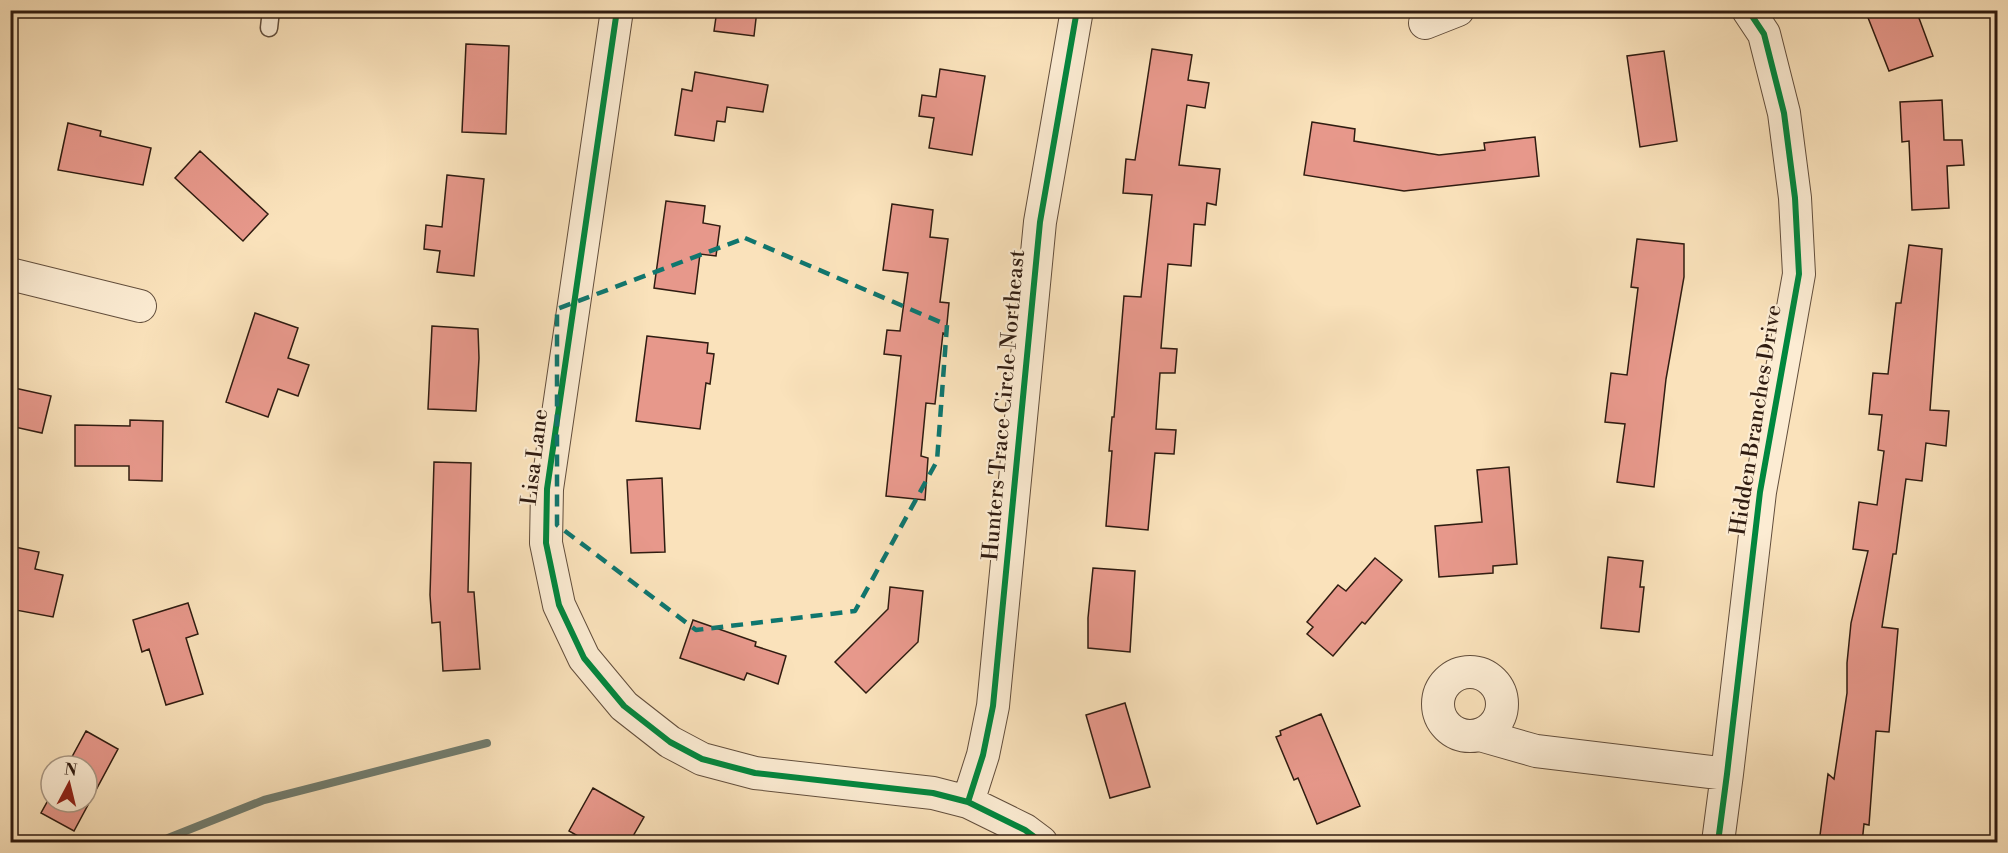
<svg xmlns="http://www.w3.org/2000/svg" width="2008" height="853" font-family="'Libre Bodoni',serif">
<rect width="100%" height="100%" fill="#fae2bb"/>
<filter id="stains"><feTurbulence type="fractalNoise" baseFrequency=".00333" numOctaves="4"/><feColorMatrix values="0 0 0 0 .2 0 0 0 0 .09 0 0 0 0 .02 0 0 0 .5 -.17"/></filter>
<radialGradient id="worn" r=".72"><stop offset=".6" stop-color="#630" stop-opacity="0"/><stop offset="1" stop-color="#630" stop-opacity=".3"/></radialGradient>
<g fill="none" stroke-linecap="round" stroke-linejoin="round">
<path stroke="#727d6f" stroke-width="8" d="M 160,842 L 168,838 L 264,800 L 487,743"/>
</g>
<path fill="#e7988b" stroke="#301c11" stroke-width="1.5" d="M 717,10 L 757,10 L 754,36 L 714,31 Z
M 1865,10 L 1916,10 L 1933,56 L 1889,71 Z
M 466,44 L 509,46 L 506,134 L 462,132 Z
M 1152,49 L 1192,55 L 1188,80 L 1209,83 L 1205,108 L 1187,105 L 1179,165 L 1220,169 L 1216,205 L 1207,203 L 1205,225 L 1194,224 L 1191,266 L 1168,264 L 1161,348 L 1177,349 L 1175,373 L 1160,373 L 1156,429 L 1176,430 L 1174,454 L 1155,453 L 1148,530 L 1106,526 L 1112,451 L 1109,451 L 1112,417 L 1114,417 L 1124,296 L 1141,297 L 1152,195 L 1123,193 L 1126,159 L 1135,160 Z
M 1664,51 L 1677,141 L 1640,147 L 1627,56 Z
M 940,69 L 985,76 L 972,155 L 929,148 L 934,118 L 919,116 L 922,95 L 936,97 Z
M 695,72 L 768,85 L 763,112 L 727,107 L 725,122 L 717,121 L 714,141 L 675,135 L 682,89 L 692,91 Z
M 1942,100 L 1944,140 L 1962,140 L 1964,165 L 1947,166 L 1949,208 L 1912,210 L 1909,141 L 1902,142 L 1900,102 Z
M 1312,122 L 1355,129 L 1354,141 L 1439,155 L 1485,150 L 1484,143 L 1535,137 L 1539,176 L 1404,191 L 1304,175 Z
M 68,123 L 101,131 L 100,136 L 151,148 L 143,185 L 58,170 Z
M 200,151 L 268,214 L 243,241 L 175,178 Z
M 447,175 L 484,179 L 474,276 L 437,272 L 440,251 L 424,249 L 426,225 L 442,227 Z
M 666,201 L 705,206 L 703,223 L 720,226 L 716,256 L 700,254 L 695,294 L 654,288 Z
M 892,204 L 933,210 L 930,237 L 948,239 L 940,302 L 949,303 L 946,334 L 943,333 L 935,404 L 926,403 L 921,456 L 928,458 L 925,500 L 886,496 L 901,356 L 884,354 L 887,330 L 900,331 L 908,273 L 883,270 Z
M 1637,239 L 1684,244 L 1684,277 L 1666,379 L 1654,487 L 1617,482 L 1625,424 L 1605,422 L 1611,373 L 1627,375 L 1638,288 L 1631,287 Z
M 1909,245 L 1942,249 L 1930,410 L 1949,411 L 1946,446 L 1926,443 L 1922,481 L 1906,479 L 1896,554 L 1893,554 L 1882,627 L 1898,629 L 1889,732 L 1876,731 L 1869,825 L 1864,824 L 1862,843 L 1819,843 L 1828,774 L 1834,779 L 1847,693 L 1847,663 L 1851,623 L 1868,551 L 1853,549 L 1859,502 L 1877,505 L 1884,451 L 1878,450 L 1882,415 L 1869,414 L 1873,373 L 1888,374 L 1896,303 L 1901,303 Z
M 255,313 L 298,328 L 288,358 L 309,365 L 298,396 L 278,389 L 268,417 L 226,402 Z
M 432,326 L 478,329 L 479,358 L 476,411 L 428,409 Z
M 647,336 L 708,343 L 707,353 L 714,354 L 710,384 L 706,383 L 700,429 L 636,421 Z
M 10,387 L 51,396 L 42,433 L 10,426 Z
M 130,420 L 163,421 L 162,481 L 129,480 L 129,466 L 75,466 L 75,425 L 130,426 Z
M 434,462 L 471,463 L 468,592 L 474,592 L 480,669 L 443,671 L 440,622 L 432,623 L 430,595 Z
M 1509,467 L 1517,564 L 1493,566 L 1493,573 L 1439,577 L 1435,526 L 1482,522 L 1477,470 Z
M 662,478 L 665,552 L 631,553 L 627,480 Z
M 10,546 L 39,552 L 35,569 L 63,575 L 53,617 L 10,609 Z
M 1608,557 L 1643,561 L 1640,587 L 1644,587 L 1639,632 L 1601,628 Z
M 1375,558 L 1402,580 L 1365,624 L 1362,622 L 1333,656 L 1307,634 L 1313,627 L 1307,622 L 1338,585 L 1346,591 Z
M 1093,568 L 1135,571 L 1130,652 L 1088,648 L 1088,618 Z
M 890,587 L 923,591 L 918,642 L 866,693 L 835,662 L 888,609 Z
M 188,603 L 198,634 L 186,638 L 203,694 L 166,705 L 149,649 L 142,652 L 133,620 Z
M 693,620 L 756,642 L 755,646 L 786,656 L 778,684 L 747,673 L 744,680 L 680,658 Z
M 1125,703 L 1150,787 L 1110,798 L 1086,715 Z
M 1321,714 L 1360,806 L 1317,824 L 1298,778 L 1294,780 L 1276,737 L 1281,735 L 1280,731 Z
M 86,731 L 118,749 L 74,831 L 41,813 L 51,795 L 51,802 L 87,802 L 87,766 L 67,766 Z
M 593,788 L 644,817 L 629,843 L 590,843 L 569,831 Z"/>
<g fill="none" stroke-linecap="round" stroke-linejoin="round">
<defs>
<path id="service" d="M 269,28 L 271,10"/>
<path id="minor" d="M 617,10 L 547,489 L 546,543 L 559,605 L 584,658 L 624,706 L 670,742 L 702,759 L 755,773 L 933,793 L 968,802 L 1025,830 L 1041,842
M 1425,23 L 1458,10
M 10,274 L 140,306
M1438 704a32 32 0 1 1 64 0a32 32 0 1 1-64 0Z
M 1480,735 L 1536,751 L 1727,774
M 968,802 L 983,755 L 993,706 L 1040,222 L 1077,10
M 1718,842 L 1727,774 L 1760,492 L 1799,274 L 1795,198 L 1784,113 L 1764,34 L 1748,10"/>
</defs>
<use href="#service" stroke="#624e3c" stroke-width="19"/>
<use href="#minor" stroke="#624e3c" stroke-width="34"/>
<use href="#service" stroke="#fcecd3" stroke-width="16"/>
<use href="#minor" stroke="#fcecd3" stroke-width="32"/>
<defs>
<path id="cycleway" d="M 617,10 L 547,489 L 546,543 L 559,605 L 584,658 L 624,706 L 670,742 L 702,759 L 755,773 L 933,793 L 968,802 L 1025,830 L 1041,842
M 968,802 L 983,755 L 993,706 L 1040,222 L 1077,10
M 1718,842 L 1727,774 L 1760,492 L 1799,274 L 1795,198 L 1784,113 L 1764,34 L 1748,10"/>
</defs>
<use href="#cycleway" stroke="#fcecd3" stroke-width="10"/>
<use href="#cycleway" stroke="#00873e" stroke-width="6"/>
</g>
<path fill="none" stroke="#0f766e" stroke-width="4.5" stroke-dasharray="12 8" stroke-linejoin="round" d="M 745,238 L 947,325 L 937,461 L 855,611 L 696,630 L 557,525 L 557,309 Z"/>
<g text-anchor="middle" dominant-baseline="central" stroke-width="4.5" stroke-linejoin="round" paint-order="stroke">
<g font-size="22" fill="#301c11" stroke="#fcecd3">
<text transform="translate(1004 405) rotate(-85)">Hunters Trace Circle Northeast</text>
<text transform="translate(1756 420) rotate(-81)">Hidden Branches Drive</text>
<text transform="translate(535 457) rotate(-83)">Lisa Lane</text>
</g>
</g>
<rect width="2008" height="853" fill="none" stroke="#fae2bb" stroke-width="36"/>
<rect x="12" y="12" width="1984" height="829" fill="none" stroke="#301c11" stroke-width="3"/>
<rect x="18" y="18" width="1972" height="817" fill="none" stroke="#301c11" stroke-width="1.5"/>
<g transform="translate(69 784) rotate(7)"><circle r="28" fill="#fcecd3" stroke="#aa9985" stroke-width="1.5"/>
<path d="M0-4.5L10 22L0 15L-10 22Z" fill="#8f2418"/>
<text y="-9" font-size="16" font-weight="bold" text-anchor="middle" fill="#301c11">N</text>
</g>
<rect width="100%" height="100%" filter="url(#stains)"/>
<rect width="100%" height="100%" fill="url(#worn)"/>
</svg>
